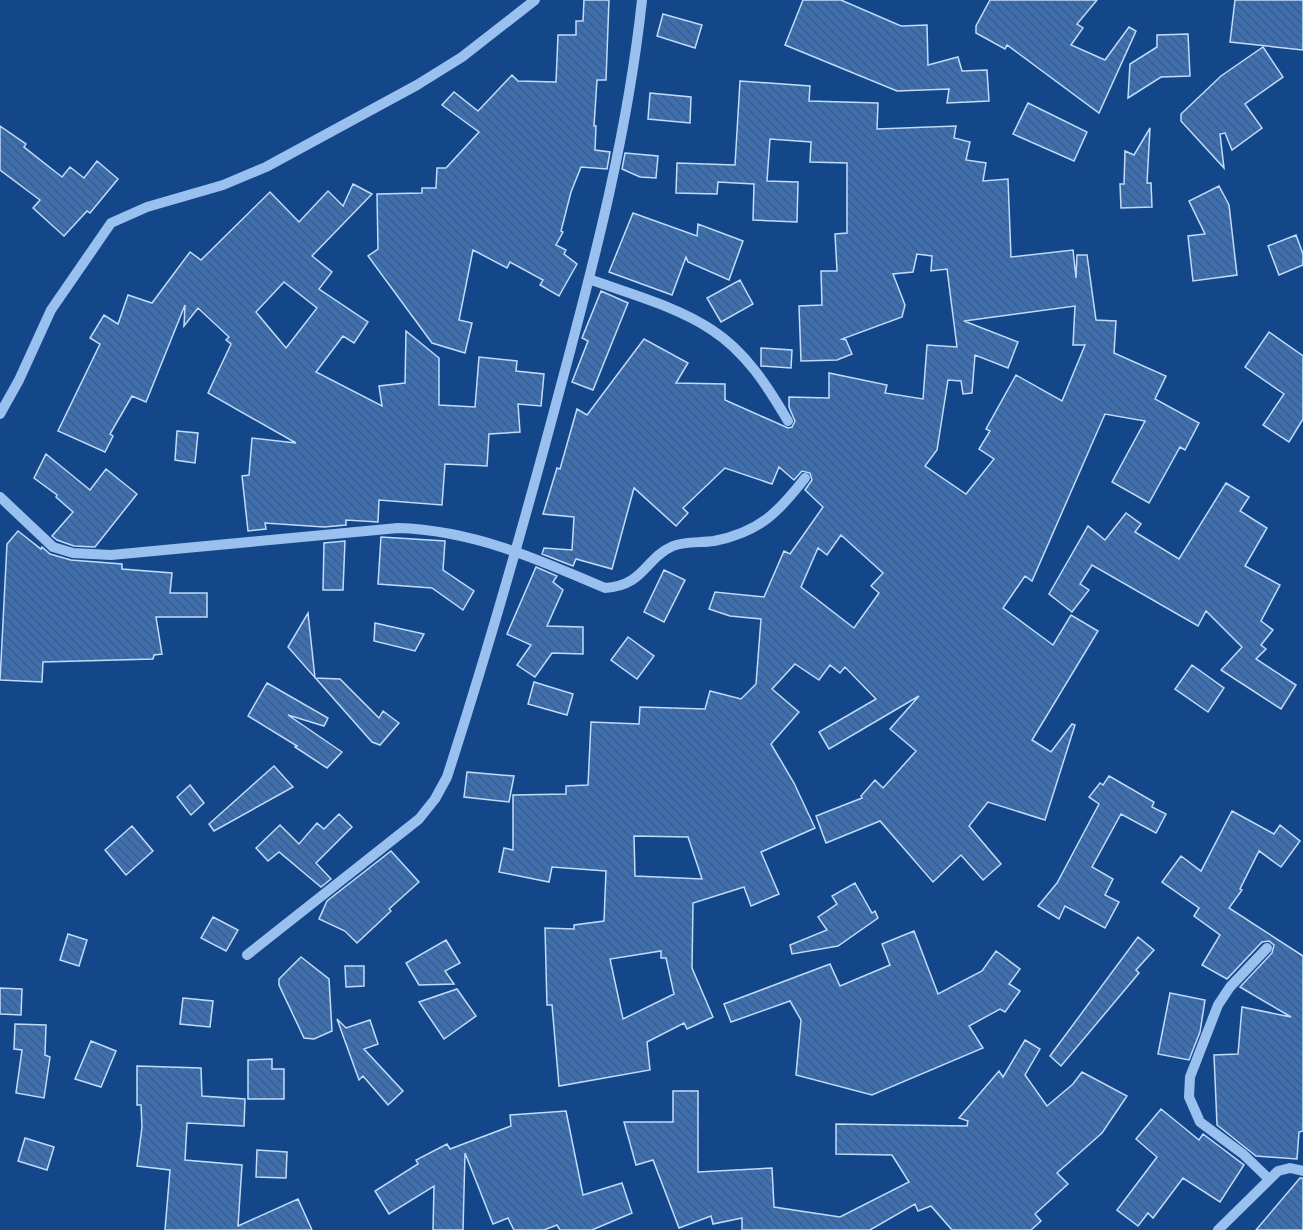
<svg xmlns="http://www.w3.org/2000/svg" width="1303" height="1230" font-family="'Source Sans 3',sans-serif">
<defs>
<pattern id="building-back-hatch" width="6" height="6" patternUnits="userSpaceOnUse" patternTransform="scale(1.5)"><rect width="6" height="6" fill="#3c70b2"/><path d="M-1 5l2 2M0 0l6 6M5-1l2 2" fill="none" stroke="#455c7a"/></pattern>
</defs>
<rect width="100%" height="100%" fill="#144789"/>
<path fill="url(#building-back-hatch)" stroke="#c0dbfb" stroke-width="1.5" fill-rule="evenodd" d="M 584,0 L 609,0 L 606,80 L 597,80 L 594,126 L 596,126 L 595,150 L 610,152 L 607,169 L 581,167 L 571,192 L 561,231 L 563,232 L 556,245 L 566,250 L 564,254 L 577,264 L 559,296 L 540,285 L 543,280 L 510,262 L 507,268 L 473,250 L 459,320 L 472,323 L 465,353 L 432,343 L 368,256 L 378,249 L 377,194 L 422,193 L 422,188 L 436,188 L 437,168 L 446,168 L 479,132 L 442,105 L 454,92 L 478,111 L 512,75 L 518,81 L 556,82 L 558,35 L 576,35 L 576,21 L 583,21 Z
M 803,0 L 841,0 L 901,26 L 927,25 L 928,65 L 958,57 L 962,71 L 987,70 L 989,101 L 947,103 L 949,89 L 897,91 L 785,45 Z
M 990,0 L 1097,0 L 1077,24 L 1083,28 L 1071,45 L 1105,60 L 1129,27 L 1136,31 L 1099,113 L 1007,45 L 1005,49 L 976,33 L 976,26 Z
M 1235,0 L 1303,0 L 1303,50 L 1230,42 Z
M 663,14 L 702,25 L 695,48 L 657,36 Z
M 1188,34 L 1190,76 L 1161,77 L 1128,98 L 1130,64 L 1157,47 L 1157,35 Z
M 1263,47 L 1283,77 L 1245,104 L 1262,128 L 1232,150 L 1225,133 L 1220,134 L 1224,168 L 1181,121 L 1181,114 L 1221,76 Z
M 740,81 L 810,86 L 809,101 L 878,103 L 877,129 L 956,126 L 954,138 L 970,142 L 966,160 L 986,163 L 983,181 L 1008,179 L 1011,257 L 1073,250 L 1076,278 L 1077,255 L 1087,255 L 1096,320 L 1116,321 L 1114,353 L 1166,376 L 1155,399 L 1199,423 L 1185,450 L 1180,447 L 1149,503 L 1112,482 L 1145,421 L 1105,414 L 1032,581 L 1025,576 L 1003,608 L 1053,645 L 1071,615 L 1098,631 L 1032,740 L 1051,752 L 1072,724 L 1075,725 L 1045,820 L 988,802 L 969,826 L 1001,864 L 983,880 L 961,855 L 933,882 L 880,821 L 826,843 L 816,816 L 862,798 L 861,796 L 875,780 L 883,788 L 916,751 L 890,729 L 919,696 L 829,749 L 819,732 L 876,699 L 845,667 L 840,673 L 830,665 L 819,680 L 795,664 L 772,689 L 799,712 L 771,744 L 794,783 L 815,828 L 761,852 L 779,894 L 751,906 L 744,887 L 693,903 L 692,968 L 713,1017 L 687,1029 L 684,1023 L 647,1042 L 650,1070 L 559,1086 L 552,1005 L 547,1005 L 545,928 L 574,929 L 574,925 L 604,921 L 606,871 L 552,867 L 549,882 L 499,872 L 504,848 L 513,850 L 513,795 L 566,794 L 566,786 L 588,785 L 591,722 L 639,724 L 640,707 L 705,709 L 710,691 L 741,699 L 756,684 L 761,619 L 730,616 L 709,609 L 715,592 L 764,597 L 784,551 L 790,554 L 823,507 L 805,490 L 812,480 L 810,473 L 802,471 L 794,480 L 779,467 L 772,484 L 725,468 L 683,508 L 688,513 L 676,526 L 634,488 L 612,569 L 576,559 L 573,566 L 542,554 L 544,548 L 572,550 L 574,517 L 543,514 L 557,468 L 560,469 L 577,409 L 587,415 L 644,339 L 688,363 L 676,383 L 725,384 L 725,400 L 788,428 L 792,427 L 795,421 L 789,407 L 789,397 L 829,398 L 829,373 L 887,385 L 885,393 L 923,399 L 927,345 L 957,347 L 947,269 L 931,271 L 932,256 L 917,254 L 913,272 L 893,274 L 905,305 L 902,317 L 842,339 L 846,340 L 852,354 L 837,360 L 801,361 L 799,306 L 822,305 L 821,271 L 837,271 L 835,234 L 847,233 L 847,163 L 810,162 L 811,142 L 770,139 L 767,181 L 798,182 L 797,222 L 753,220 L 754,184 L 718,182 L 717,194 L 676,193 L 677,163 L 735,165 ZM 1075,306 L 1073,345 L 1085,345 L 1062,401 L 1016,375 L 986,429 L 990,431 L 979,449 L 994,459 L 966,494 L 925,466 L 937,450 L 948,380 L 961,381 L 963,394 L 972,393 L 975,355 L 1008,368 L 1018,342 L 964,321 ZM 841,535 L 883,573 L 871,586 L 879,593 L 854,628 L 801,587 L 818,548 L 827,555 ZM 634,836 L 688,837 L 702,879 L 635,876 ZM 661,951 L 661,958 L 666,958 L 674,994 L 623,1019 L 610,959 Z
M 650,93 L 691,97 L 690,123 L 648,119 Z
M 1028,103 L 1087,132 L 1074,161 L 1013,134 Z
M 0,126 L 26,144 L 24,147 L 62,177 L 70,167 L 84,178 L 97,161 L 118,179 L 90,213 L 87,211 L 64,236 L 33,208 L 40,200 L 0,170 Z
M 1150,128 L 1147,183 L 1151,183 L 1152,207 L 1121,208 L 1120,184 L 1124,184 L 1125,151 L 1134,155 Z
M 625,153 L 658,156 L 656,178 L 640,177 L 622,169 Z
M 353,184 L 372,194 L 312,256 L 332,272 L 319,289 L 368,322 L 354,343 L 343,336 L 316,372 L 382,406 L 379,386 L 405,383 L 406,331 L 439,358 L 439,405 L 475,407 L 479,357 L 517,361 L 516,371 L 544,374 L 541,406 L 518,404 L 520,432 L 489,434 L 487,466 L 445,464 L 442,505 L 379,500 L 378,522 L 346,520 L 346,525 L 324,527 L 265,523 L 266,529 L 248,531 L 242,476 L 249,475 L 252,438 L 296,443 L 208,393 L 231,344 L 226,340 L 229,337 L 198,308 L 184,326 L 185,305 L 146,402 L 132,396 L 110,434 L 113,436 L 105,452 L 58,431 L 100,344 L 90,338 L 104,315 L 118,324 L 128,295 L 152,303 L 190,252 L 201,260 L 270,192 L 299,222 L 328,191 L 343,206 ZM 284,282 L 317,308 L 286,348 L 256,312 Z
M 1219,186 L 1229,205 L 1237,275 L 1193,281 L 1188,236 L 1205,234 L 1189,201 Z
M 633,213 L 697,236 L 698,224 L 743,241 L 729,280 L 688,262 L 686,257 L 672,295 L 609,272 Z
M 1296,235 L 1303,254 L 1303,265 L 1279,275 L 1268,246 Z
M 740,280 L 753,304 L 721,322 L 707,298 Z
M 601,291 L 628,303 L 593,390 L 572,382 L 588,341 L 582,338 Z
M 1269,332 L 1303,356 L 1303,419 L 1289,442 L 1263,425 L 1284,394 L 1245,367 Z
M 761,348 L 792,350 L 791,368 L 761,366 Z
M 177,431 L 198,433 L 195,463 L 175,460 Z
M 46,454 L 90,490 L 106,469 L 137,494 L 95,547 L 74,546 L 57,540 L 52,536 L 73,512 L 56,497 L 57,495 L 34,478 Z
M 1226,483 L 1249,497 L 1240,511 L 1267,528 L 1245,566 L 1280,585 L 1261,621 L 1273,630 L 1261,645 L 1266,649 L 1256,659 L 1296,685 L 1281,709 L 1221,670 L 1242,647 L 1206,611 L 1198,626 L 1092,565 L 1080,584 L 1089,590 L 1072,612 L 1049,594 L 1088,526 L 1105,540 L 1126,513 L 1141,524 L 1135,532 L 1179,559 Z
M 18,531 L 41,549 L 42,547 L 50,554 L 71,560 L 122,564 L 122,569 L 172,573 L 170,593 L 207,593 L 207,617 L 156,617 L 162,654 L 154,655 L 153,659 L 43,662 L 42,682 L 0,680 L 7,544 Z
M 381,537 L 445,541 L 443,570 L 474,591 L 463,610 L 432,588 L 378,584 Z
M 345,541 L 343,590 L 323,590 L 324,543 Z
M 536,567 L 557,576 L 553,582 L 563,590 L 547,626 L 583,627 L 583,654 L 552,653 L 535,677 L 517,665 L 531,645 L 507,634 Z
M 664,570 L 685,580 L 664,622 L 644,612 Z
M 308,613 L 315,678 L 340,679 L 379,718 L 383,711 L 399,723 L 380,745 L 372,742 L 288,647 Z
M 375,623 L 424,634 L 415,651 L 374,641 Z
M 628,637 L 654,656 L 637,679 L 611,660 Z
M 1192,665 L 1224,688 L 1208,712 L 1175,689 Z
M 534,682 L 573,694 L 567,715 L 528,704 Z
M 267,683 L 328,718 L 324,726 L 288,715 L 342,752 L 327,768 L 295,747 L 297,746 L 248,716 Z
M 274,766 L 293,787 L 214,831 L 209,824 Z
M 467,772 L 514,776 L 509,802 L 464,797 Z
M 1109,776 L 1154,802 L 1152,807 L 1166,814 L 1156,833 L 1121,814 L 1092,867 L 1113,879 L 1105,895 L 1119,902 L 1105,928 L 1065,906 L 1059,919 L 1038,906 L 1057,883 L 1099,804 L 1089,797 L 1100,783 L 1103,785 Z
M 190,785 L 204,803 L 191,815 L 177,797 Z
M 1232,811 L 1274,834 L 1280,825 L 1300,841 L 1281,867 L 1259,851 L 1240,889 L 1242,890 L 1229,908 L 1303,956 L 1303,1131 L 1299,1132 L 1297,1159 L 1256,1156 L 1217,1125 L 1214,1055 L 1238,1054 L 1242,1007 L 1291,1017 L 1240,987 L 1272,953 L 1274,945 L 1269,941 L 1262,942 L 1227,979 L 1202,965 L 1220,935 L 1194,916 L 1199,908 L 1162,882 L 1181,856 L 1201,871 Z
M 339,814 L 352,827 L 316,863 L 331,879 L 321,887 L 279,852 L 268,861 L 256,848 L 280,825 L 299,844 L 317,823 L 324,829 Z
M 132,826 L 153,851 L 126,875 L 105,850 Z
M 391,851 L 419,882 L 389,909 L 391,911 L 357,943 L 345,931 L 319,919 L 327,901 Z
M 855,883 L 872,913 L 875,911 L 878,918 L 838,946 L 792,954 L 790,945 L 827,930 L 818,917 L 837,904 L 832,896 Z
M 213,917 L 238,930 L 226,951 L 201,938 Z
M 914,931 L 938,994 L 982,971 L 996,951 L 1020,969 L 1009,984 L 1020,991 L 1005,1012 L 1000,1009 L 969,1026 L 983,1048 L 872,1095 L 796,1075 L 801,1020 L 790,1001 L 731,1022 L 724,1004 L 830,964 L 840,986 L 890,965 L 882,944 Z
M 68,934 L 87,940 L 79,966 L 60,960 Z
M 1138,937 L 1154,950 L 1136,970 L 1139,973 L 1061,1066 L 1050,1056 Z
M 446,940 L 460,963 L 445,971 L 454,984 L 419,985 L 406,963 Z
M 301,957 L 329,979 L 332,1031 L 314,1039 L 304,1038 L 279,985 L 279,979 Z
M 345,966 L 364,966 L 364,986 L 346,987 Z
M 0,988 L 22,989 L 21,1015 L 0,1014 Z
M 457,989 L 476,1016 L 444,1039 L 419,1002 Z
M 1170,993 L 1205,1000 L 1200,1032 L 1189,1060 L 1158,1054 Z
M 183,998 L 213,1001 L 210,1027 L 180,1024 Z
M 337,1019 L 346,1028 L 370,1020 L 378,1044 L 364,1049 L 403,1091 L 388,1105 L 363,1076 L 359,1080 Z
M 15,1024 L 46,1025 L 45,1055 L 50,1057 L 44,1098 L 16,1093 L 22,1050 L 14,1049 Z
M 1025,1040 L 1040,1049 L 1025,1075 L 1047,1106 L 1073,1084 L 1082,1072 L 1127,1096 L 1102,1133 L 1057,1173 L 1068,1184 L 1035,1214 L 1041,1221 L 1031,1230 L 952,1230 L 931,1206 L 918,1211 L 915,1204 L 870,1230 L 742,1230 L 742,1218 L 713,1224 L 711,1216 L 679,1228 L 653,1160 L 636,1165 L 624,1122 L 673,1122 L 673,1091 L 698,1091 L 698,1172 L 772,1168 L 774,1207 L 840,1217 L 909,1182 L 892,1155 L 836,1154 L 836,1124 L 967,1126 L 968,1121 L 959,1118 L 999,1071 L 1003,1077 Z
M 91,1041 L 116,1051 L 101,1087 L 75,1079 Z
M 272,1059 L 272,1069 L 284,1069 L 284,1099 L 248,1099 L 248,1060 Z
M 137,1066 L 201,1068 L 202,1096 L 245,1099 L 244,1126 L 187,1123 L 185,1160 L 242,1165 L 238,1226 L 298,1199 L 312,1230 L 165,1230 L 170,1170 L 137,1166 L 142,1127 L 141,1105 L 137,1105 Z
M 1161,1109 L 1199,1140 L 1203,1134 L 1244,1165 L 1220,1202 L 1183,1178 L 1153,1218 L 1148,1213 L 1138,1226 L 1117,1210 L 1157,1157 L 1136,1139 Z
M 566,1111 L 583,1195 L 622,1183 L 632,1213 L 592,1230 L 560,1230 L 557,1225 L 544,1230 L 514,1230 L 508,1218 L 493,1224 L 465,1153 L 463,1230 L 433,1230 L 434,1186 L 389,1214 L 375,1191 L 418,1164 L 416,1160 L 447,1144 L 450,1149 L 511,1126 L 510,1115 Z
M 25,1138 L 54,1147 L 47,1170 L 18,1161 Z
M 257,1150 L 287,1152 L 286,1178 L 256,1177 Z
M 1300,1178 L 1303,1178 L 1303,1230 L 1256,1230 Z"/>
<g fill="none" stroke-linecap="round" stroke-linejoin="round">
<path stroke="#9ac0f0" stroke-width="10" d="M 589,279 C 630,294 676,306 712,330 C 746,352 768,387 788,421
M 0,414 L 19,380 L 51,310 L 111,223 L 147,207 L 223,185 L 266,167 L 417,85 L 462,57 L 535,0
M 0,497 L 53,547 L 73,553 L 111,555 L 398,528 C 472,530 538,559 605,588 C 644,586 645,558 673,546 C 685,541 701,543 714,541 C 759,532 778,513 805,478
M 1267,948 L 1230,987 L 1218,1005 L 1190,1077 L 1189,1097 L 1200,1122 L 1243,1154 L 1269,1179
M 247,955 L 419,819 L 435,799 L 447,777 C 489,647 526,517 561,385 C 595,259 628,131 642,0
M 1218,1230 L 1278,1171 L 1290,1168 L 1303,1171"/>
</g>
</svg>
